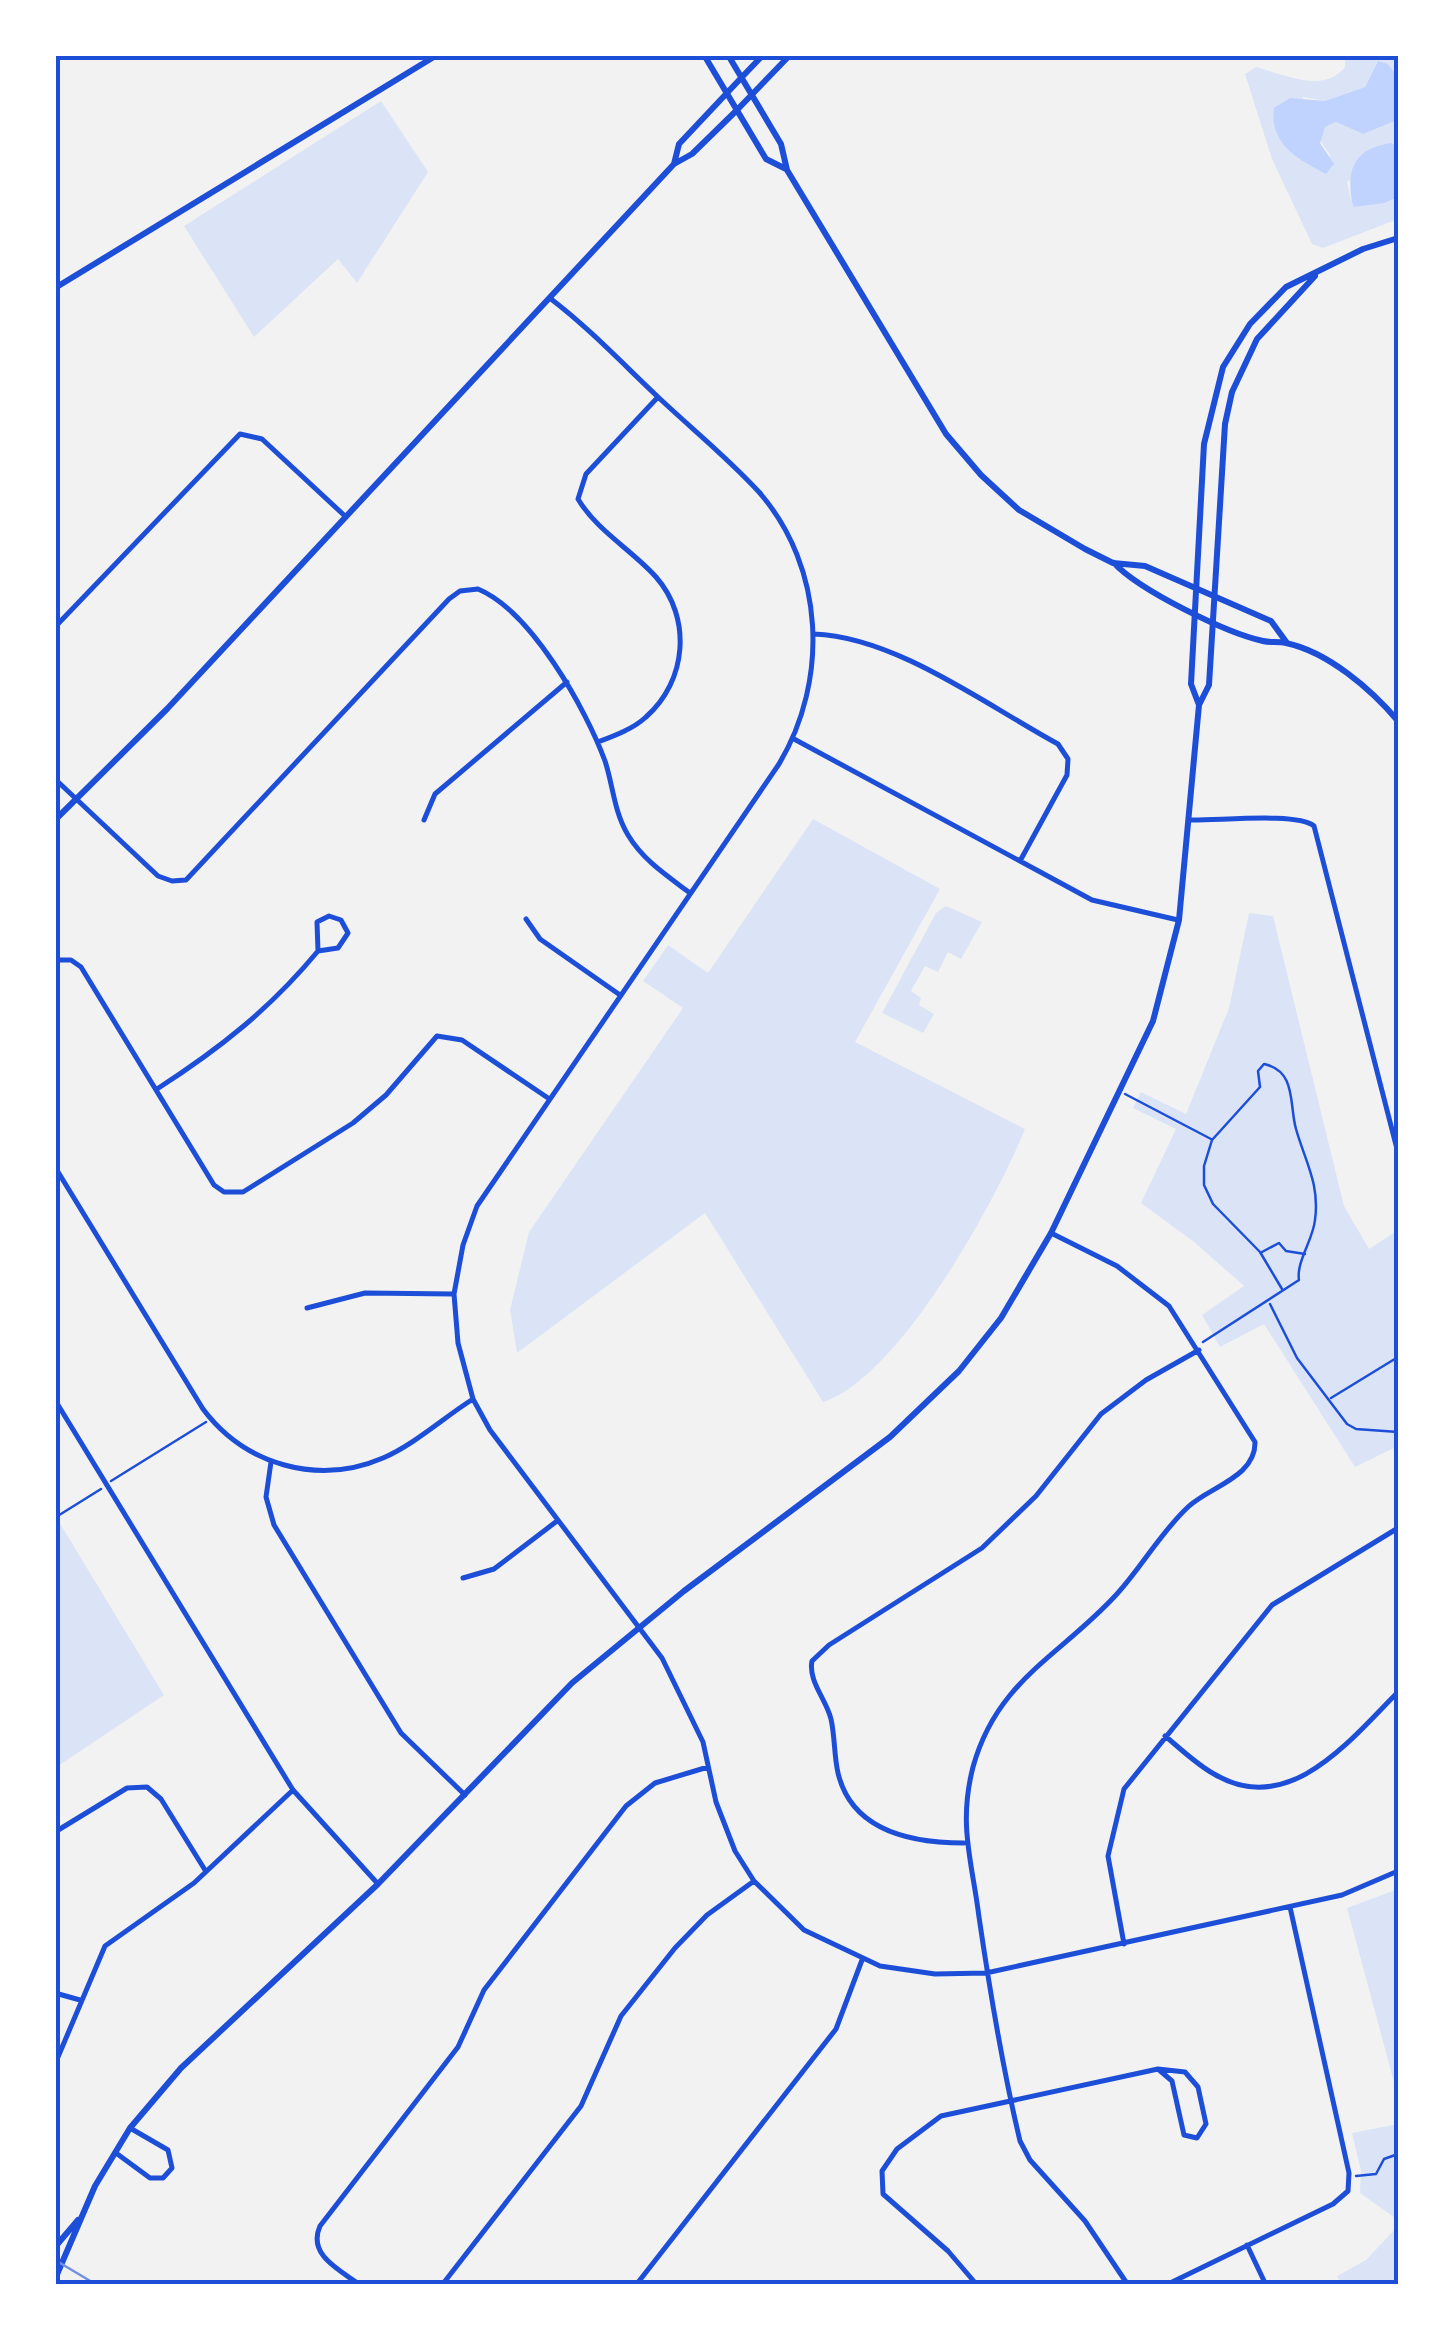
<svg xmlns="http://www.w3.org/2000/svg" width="1453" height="2340" font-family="'Titillium Web',sans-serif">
<rect width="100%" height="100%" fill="#f2f2f2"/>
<path fill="#dbe4f7" d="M 1345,55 L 1398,55 L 1398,77 L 1388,64 L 1378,61 L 1365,87 L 1325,101 L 1303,97 L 1310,164 L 1320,171 L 1330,155 L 1319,139 L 1325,127 L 1336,122 L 1363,134 L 1395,121 L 1398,114 L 1398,147 L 1391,143 L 1347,182 L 1353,207 L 1398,197 L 1398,219 L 1323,248 L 1312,244 L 1272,159 L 1245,74 L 1256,67 C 1285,75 1324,94 1345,67 Z
M 381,101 L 428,172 L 357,283 L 338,259 L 254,337 L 184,226 Z
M 813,819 L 940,889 L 855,1042 L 1025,1129 C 996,1201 898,1379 823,1402 L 705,1213 L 517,1353 L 510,1310 L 529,1232 L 683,1008 L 643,981 L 668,945 L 708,973 Z
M 946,906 L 982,922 L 961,959 L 948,952 L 938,972 L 925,966 L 911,991 L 921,998 L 919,1005 L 934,1014 L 923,1033 L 882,1013 L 936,913 Z
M 1249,913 L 1273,916 L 1344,1206 L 1369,1249 L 1398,1230 L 1398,1446 L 1355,1467 L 1264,1324 L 1220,1347 L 1202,1315 L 1244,1286 L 1194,1242 L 1141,1203 L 1176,1129 L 1133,1108 L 1141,1092 L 1186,1114 L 1229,1008 Z
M 56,1517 L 164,1695 L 55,1768 Z
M 1398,1889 L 1398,2097 L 1347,1908 Z
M 1398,2124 L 1398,2220 L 1360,2193 L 1361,2171 L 1352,2133 Z
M 1398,2226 L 1398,2285 L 1342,2285 L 1337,2276 L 1366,2260 Z"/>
<path fill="#bfd3fe" d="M 1378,61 L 1388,64 L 1398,77 L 1395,121 L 1363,134 L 1336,122 L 1325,127 L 1320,143 L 1334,164 L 1326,174 C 1297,159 1269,143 1274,108 L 1290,98 L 1325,101 L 1365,87 Z
M 1391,143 L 1398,147 L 1398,197 L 1384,203 L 1353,207 C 1346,173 1351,149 1391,143 Z"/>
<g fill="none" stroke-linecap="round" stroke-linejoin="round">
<path stroke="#1d4ed8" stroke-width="2.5" d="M 1125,1094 L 1211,1139
M 1262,1252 L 1279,1243 L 1286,1251 L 1305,1254
M 1270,1304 L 1297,1358 L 1347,1424 L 1356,1429 L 1398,1432
M 1203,1342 L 1299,1280 C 1296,1262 1313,1240 1315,1220 C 1320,1184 1305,1161 1296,1129 C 1289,1105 1297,1071 1264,1064 L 1258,1071 L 1260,1087 L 1212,1140 L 1204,1166 L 1204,1185 L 1213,1204 L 1260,1252 L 1282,1289
M 1331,1398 L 1398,1357
M 111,1481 L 206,1422
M 56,1517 L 101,1489
M 1356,2176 L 1376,2174 L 1384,2159 L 1398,2154"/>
<path stroke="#1d4ed8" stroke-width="5" d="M 551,299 C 589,328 623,364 658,397 C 692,429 728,458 759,492 C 825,568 829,680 779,764 L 477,1206 L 463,1245 L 454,1294 L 458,1343 L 473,1399 L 490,1430 L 662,1658 L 703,1742 L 716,1802 L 735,1851 L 754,1881 L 804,1930 L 880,1966 L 935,1974 L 986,1973 L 1342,1895 L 1398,1871
M 55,627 L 240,434 L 262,439 L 346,517
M 814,634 C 896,637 986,705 1058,744 L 1068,759 L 1067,775 L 1020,861
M 794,739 L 1092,900 L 1178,920
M 598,742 C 614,736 633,729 646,717 C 687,681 692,618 656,577 C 632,550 597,531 578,499 L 586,474 L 658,397
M 55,779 L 158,876 L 172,881 L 186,880 L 449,599 L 460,591 L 478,589 C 531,611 586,709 605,761 C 613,785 614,812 628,835 C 643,860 666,875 690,893
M 424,820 L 435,794 L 567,682
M 1189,820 C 1217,821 1297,812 1314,826 L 1398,1153
M 526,919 L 540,939 L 620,995
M 55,960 L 71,960 L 81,967 L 214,1185 L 224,1192 L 243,1192 L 353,1123 L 386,1095 L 437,1036 L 462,1040 L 548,1098
M 157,1089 C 219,1049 270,1009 318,951 L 338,948 L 348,933 L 341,920 L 329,916 L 317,922 L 318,951
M 55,1167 L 203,1409 C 245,1465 318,1486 383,1458 C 415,1444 443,1418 473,1399
M 1051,1233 L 1117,1266 L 1169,1306 L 1255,1442 C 1256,1477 1209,1487 1188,1507 C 1161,1532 1141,1568 1116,1595 C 1060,1656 997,1680 973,1767 C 958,1825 972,1861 979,1917 C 990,1992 1002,2066 1020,2141 L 1030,2160 L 1085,2221 L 1128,2285
M 307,1308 L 365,1293 L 454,1294
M 55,1400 L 293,1790 L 378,1884
M 271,1462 L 266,1497 L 274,1525 L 401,1733 L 465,1795
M 463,1578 L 494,1569 L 557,1521
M 1165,1736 C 1181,1749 1196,1764 1214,1774 C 1289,1819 1351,1739 1398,1692
M 55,1832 L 127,1788 L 147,1787 L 161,1799 L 205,1870
M 964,1843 C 914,1843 852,1832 838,1773 C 834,1756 835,1737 831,1719 C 826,1699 808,1681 812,1661 L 829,1645 L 982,1548 L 1036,1496 L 1101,1414 L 1146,1380 L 1199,1350
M 1124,1944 L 1108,1856 L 1124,1789 L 1272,1605 L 1398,1528
M 55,1993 L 80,2000
M 55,2064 L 105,1946 L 194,1883 L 293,1790
M 116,2153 L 150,2178 L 163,2178 L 172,2168 L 168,2150 L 130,2128
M 1247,2245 L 1266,2285
M 360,2285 C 340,2270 307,2255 320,2226 L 458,2047 L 484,1990 L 626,1806 L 655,1783 L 708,1767
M 442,2285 L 581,2106 L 621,2016 L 675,1948 L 707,1915 L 754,1881
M 636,2285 L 836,2029 L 862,1960
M 977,2285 L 948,2251 L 883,2194 L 882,2171 L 897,2149 L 941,2116 L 1158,2069 L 1172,2081 L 1184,2135 L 1197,2138 L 1206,2124 L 1198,2087 L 1185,2072 L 1158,2069
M 1166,2285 L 1333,2204 L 1348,2191 L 1349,2173 L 1290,1907"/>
<path stroke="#1d4ed8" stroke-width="6" d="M 674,164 L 679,144 L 742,77
M 55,288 L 437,55
M 1199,705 L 1191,684 L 1204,444 L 1223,367 L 1250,324 L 1286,287 L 1363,249 L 1398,238
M 55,820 L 167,709 L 674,164 L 692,154 L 736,111
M 55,2247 L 78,2220
M 55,2279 L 95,2186 L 130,2128 L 181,2068 L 378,1884 L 572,1683 L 684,1591 L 890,1437 L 959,1371 L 1001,1318 L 1051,1233 L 1153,1021 L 1179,920 L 1199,705 L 1209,685 L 1225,424 L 1232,392 L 1257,339 L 1315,276"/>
<path stroke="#1d4ed8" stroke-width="6" d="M 704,55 L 766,159 L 786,169
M 728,55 L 781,144 L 787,170 L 946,434 L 981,475 L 1019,510 L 1085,549 L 1113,563 L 1145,566 L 1271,621 L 1287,643
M 742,77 L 763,55
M 736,111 L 790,55
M 1114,563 C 1139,590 1226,633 1263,641 C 1270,643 1278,641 1286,643 C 1328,652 1371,689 1398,721"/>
<path stroke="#7290e2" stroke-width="2.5" d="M 55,2260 L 97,2285"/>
</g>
<rect width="1453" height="2340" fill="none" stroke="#ffffff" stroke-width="115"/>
<rect x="58" y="58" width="1338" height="2224" fill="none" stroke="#1d4ed8" stroke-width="4"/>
</svg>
